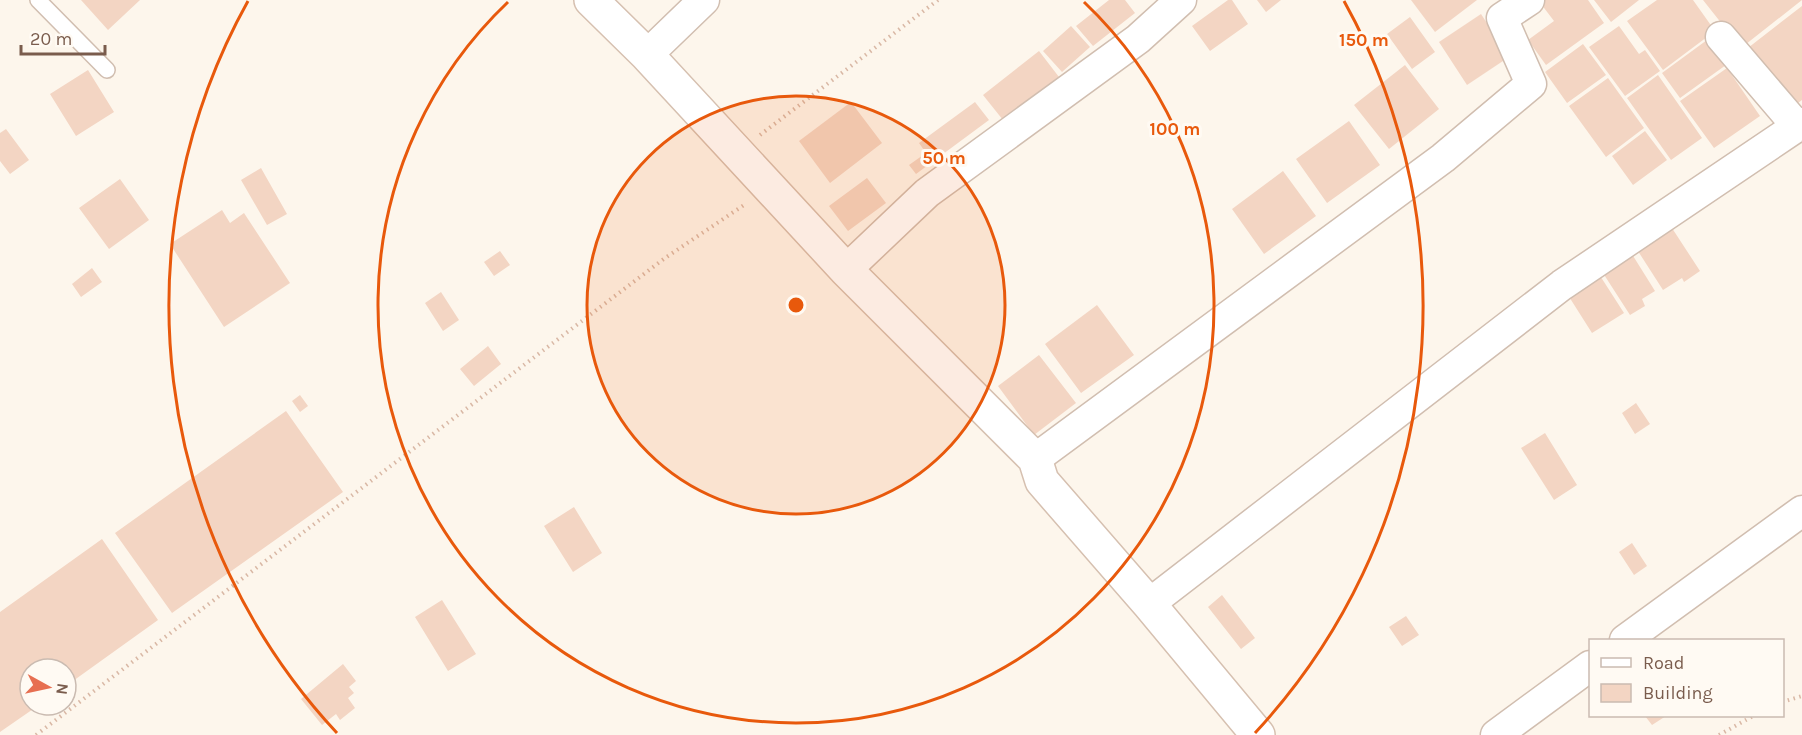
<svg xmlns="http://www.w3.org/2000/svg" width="1802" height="735" font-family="Karla,sans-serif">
<rect width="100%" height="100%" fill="#fdf6ec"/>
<path fill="#f3d5c3" d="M 81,0 L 140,0 L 108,30 Z
M 1109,0 L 1125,0 L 1135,13 L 1093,46 L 1076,26 Z
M 1228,0 L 1232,0 L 1248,24 L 1210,51 L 1192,26 Z
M 1257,0 L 1281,0 L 1266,12 Z
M 1411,0 L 1477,0 L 1435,32 Z
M 1538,0 L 1588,0 L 1604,23 L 1546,65 L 1528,40 L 1554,21 Z
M 1594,0 L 1639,0 L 1611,22 Z
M 1657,0 L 1693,0 L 1715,31 L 1663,70 L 1627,21 Z
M 1703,0 L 1802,0 L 1741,48 Z
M 1802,6 L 1802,100 L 1790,109 L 1744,51 Z
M 1481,14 L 1509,57 L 1467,85 L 1439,42 Z
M 1410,17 L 1435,52 L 1412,69 L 1387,34 Z
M 1071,26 L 1090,47 L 1062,72 L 1043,51 Z
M 1619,26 L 1639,54 L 1645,50 L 1660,71 L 1625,96 L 1589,47 Z
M 1707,40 L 1726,65 L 1680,98 L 1662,73 Z
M 1583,44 L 1606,75 L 1567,103 L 1545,72 Z
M 1039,51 L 1059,77 L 1003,120 L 983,95 Z
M 1405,65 L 1439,109 L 1389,149 L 1354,105 Z
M 1727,68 L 1760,116 L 1714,148 L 1680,101 Z
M 88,70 L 114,112 L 76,136 L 50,94 Z
M 1658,75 L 1702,138 L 1671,160 L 1627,98 Z
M 1608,78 L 1644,128 L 1606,157 L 1569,106 Z
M 851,102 L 882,143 L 830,183 L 799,141 Z
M 975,102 L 989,120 L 916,174 L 909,165 L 926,153 L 919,143 Z
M 1349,121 L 1380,165 L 1327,203 L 1296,159 Z
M 6,129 L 29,160 L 10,174 L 0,161 L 0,133 Z
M 1645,131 L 1667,160 L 1633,185 L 1612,156 Z
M 261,168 L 287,214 L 267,225 L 241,180 Z
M 1283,171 L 1316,216 L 1264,254 L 1232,209 Z
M 867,178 L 886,203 L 848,231 L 829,206 Z
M 120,179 L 149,220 L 109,249 L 79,208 Z
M 222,210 L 230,223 L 244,213 L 290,283 L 224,327 L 170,244 Z
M 1670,225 L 1700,271 L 1684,282 L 1682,278 L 1663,290 L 1636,248 Z
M 500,251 L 510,265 L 494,276 L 484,262 Z
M 1630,251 L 1655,291 L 1642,299 L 1645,306 L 1630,315 L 1601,270 Z
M 92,268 L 102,282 L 81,297 L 72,284 Z
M 1597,271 L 1624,313 L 1592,333 L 1566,292 Z
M 441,292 L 459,320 L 443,331 L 425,303 Z
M 1097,305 L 1134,355 L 1081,393 L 1045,344 Z
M 488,346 L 501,364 L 474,386 L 460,369 Z
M 1039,355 L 1076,403 L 1034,435 L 998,386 Z
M 300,395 L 308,406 L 300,412 L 292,401 Z
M 1636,403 L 1650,424 L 1635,434 L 1622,413 Z
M 286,411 L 343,492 L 172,613 L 115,533 Z
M 1545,433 L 1577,485 L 1554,500 L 1521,448 Z
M 574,507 L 602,553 L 573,572 L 544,526 Z
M 102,539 L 158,620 L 66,686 L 66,669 L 30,669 L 30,705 L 39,705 L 0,732 L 0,612 Z
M 1632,543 L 1647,566 L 1634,575 L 1619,552 Z
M 1222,595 L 1255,638 L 1241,649 L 1208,607 Z
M 442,600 L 476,654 L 448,671 L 415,617 Z
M 1406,616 L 1419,635 L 1402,646 L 1389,627 Z
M 343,664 L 356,681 L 349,687 L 354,693 L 348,698 L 355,708 L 340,720 L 336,714 L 322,725 L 301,699 Z
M 1645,716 L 1666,716 L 1652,725 Z"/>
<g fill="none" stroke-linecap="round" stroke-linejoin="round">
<defs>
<path id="lane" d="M 38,0 L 107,70"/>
<path id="street" d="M 1721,37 L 1797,126
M 647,55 L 704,0
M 846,270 L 927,193 L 1138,39 L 1181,0
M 1035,459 L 1443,158 L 1531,84 L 1502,18 L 1529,0
M 1149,604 L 1562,285 L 1802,123
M 1625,640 L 1802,511
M 1496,735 L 1590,666"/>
<path id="secondary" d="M 591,0 L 647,55 L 846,270 L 1035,459 L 1042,481 L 1149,604 L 1258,735"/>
</defs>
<use href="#lane" stroke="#d1beb0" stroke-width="18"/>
<use href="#street" stroke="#d1beb0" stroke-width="33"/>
<use href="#secondary" stroke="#d6c0b0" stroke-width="36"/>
<path stroke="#d9b8a5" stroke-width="4" stroke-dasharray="1.5 4.5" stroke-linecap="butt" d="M 760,135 L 938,0
M 1782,702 L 1802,696
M 36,735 L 665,258 L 744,205
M 1719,735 L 1753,716"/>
<use href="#lane" stroke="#fff" stroke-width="15"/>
<use href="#street" stroke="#fff" stroke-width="30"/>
<use href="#secondary" stroke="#fff" stroke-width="33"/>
</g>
<circle cx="796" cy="305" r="209" fill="#e8590c" fill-opacity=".12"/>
<g fill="none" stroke="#e8590c" stroke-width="3">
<circle cx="796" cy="305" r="209"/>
<path d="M1084 2A418 418 0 1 1 508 2"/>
<path d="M337 733A627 627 0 0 1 248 1M1344 1A627 627 0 0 1 1255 733"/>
</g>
<circle cx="796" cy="305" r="9" fill="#e8590c" stroke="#fffaf3" stroke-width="3"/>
<g font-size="18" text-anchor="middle" font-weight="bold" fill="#e8590c" stroke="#fffaf3" stroke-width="6" stroke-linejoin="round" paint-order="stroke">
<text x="1364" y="46">150 m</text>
<text x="1175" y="135">100 m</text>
<text x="944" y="164">50 m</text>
</g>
<rect x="1589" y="639" width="195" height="78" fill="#fffaf3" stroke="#cabbb1" stroke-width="1.5"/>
<rect x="1601" y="658" width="30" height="9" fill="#ffffff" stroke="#cabbb1" stroke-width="1.5"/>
<text x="1643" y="669" font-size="18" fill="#7a5c4d">Road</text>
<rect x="1601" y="684" width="30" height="18" fill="#f3d5c3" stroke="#cabbb1" stroke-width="1.5"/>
<text x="1643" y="699" font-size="18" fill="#7a5c4d">Building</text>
<g transform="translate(48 687) rotate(98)"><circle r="28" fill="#fffaf3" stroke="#cabbb1" stroke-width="1.5"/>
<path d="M0-4.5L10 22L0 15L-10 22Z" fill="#e76f51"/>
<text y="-9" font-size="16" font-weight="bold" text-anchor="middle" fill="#7a5c4d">N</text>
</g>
<path d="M21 45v9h84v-9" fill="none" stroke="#7a5c4d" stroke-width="3"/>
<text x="30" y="45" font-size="18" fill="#7a5c4d" stroke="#fffaf3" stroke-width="4.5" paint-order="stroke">20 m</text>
</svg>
